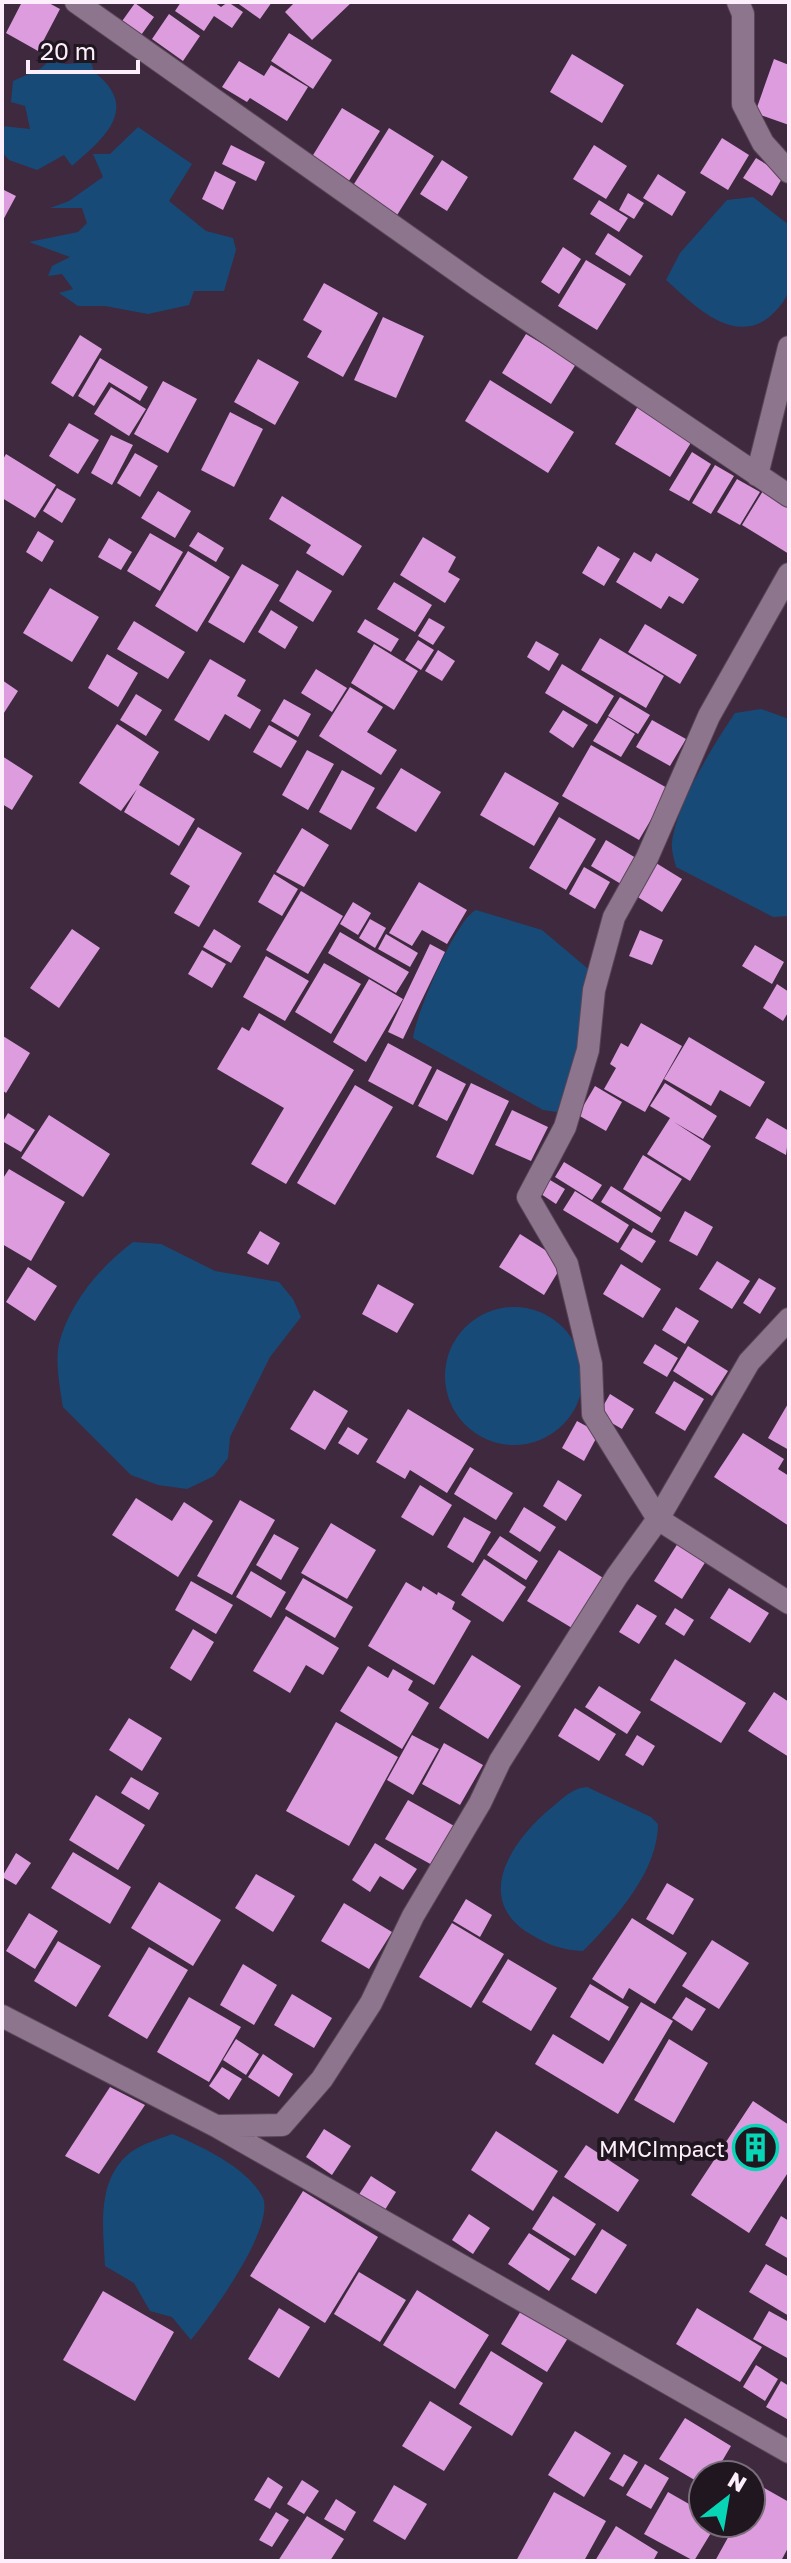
<svg xmlns="http://www.w3.org/2000/svg" width="791" height="2563" font-family="'Golos Text',sans-serif">
<rect width="100%" height="100%" fill="#3e293f"/>
<path fill="#184a77" d="M 49,61 L 66,64 L 91,62 L 94,72 C 141,108 104,138 72,166 L 64,155 L 37,170 L 9,160 L 2,152 L 2,126 L 30,129 L 25,106 L 11,102 L 13,81 L 40,69 Z
M 138,127 L 192,164 L 169,201 L 206,231 L 233,238 L 236,250 L 224,291 L 194,291 L 189,305 L 148,314 L 105,306 L 78,306 L 59,293 L 73,289 L 62,274 L 48,276 L 52,266 L 70,257 L 29,242 L 78,232 L 87,223 L 82,208 L 50,208 L 69,201 L 103,177 L 93,154 L 110,154 Z
M 753,197 L 789,225 C 789,245 791,268 789,288 C 787,300 777,310 768,318 C 731,345 692,303 666,280 L 680,253 L 727,200 Z
M 761,709 L 789,719 L 789,916 L 773,917 L 676,867 C 674,859 671,850 672,842 C 677,804 713,745 735,713 Z
M 476,910 L 542,930 L 593,973 L 581,1050 L 569,1074 L 557,1112 L 543,1110 L 413,1038 C 416,1014 456,919 476,910 Z
M 133,1242 L 161,1244 L 215,1271 L 279,1282 L 293,1299 L 301,1317 L 270,1357 L 230,1437 L 228,1458 L 214,1476 L 187,1489 L 158,1485 L 131,1475 L 63,1407 C 60,1388 55,1363 59,1344 C 69,1303 101,1266 133,1242 Z
M445 1376a69 69 0 1 1 138 0a69 69 0 1 1-138 0Z
M 587,1787 L 651,1817 L 658,1824 C 658,1871 616,1918 583,1951 C 562,1950 548,1945 530,1934 C 472,1899 512,1840 551,1808 C 564,1798 570,1789 587,1787 Z
M 172,2134 C 201,2146 246,2167 262,2196 C 278,2224 210,2317 191,2340 L 172,2317 L 150,2311 L 134,2283 L 105,2266 C 103,2227 96,2179 131,2152 C 142,2144 159,2139 172,2134 Z"/>
<path fill="#dc9cdd" d="M 22,2 L 47,2 L 60,9 L 38,51 L 6,33 Z
M 181,2 L 214,2 L 221,7 L 228,2 L 243,12 L 232,28 L 214,16 L 204,31 L 175,11 Z
M 236,2 L 272,2 L 260,19 Z
M 295,2 L 352,2 L 312,40 L 285,12 Z
M 135,3 L 154,17 L 139,38 L 120,24 Z
M 169,14 L 200,36 L 183,61 L 152,39 Z
M 289,33 L 332,60 L 313,89 L 271,61 Z
M 572,54 L 624,85 L 602,123 L 550,92 Z
M 774,59 L 789,65 L 789,125 L 755,113 Z
M 239,61 L 264,76 L 271,65 L 308,87 L 287,121 L 250,98 L 247,102 L 222,87 Z
M 342,108 L 380,131 L 347,184 L 310,160 Z
M 389,128 L 434,156 L 394,220 L 349,192 Z
M 722,138 L 749,155 L 728,190 L 700,173 Z
M 231,145 L 265,162 L 256,181 L 222,164 Z
M 594,145 L 627,166 L 606,199 L 573,179 Z
M 756,158 L 784,175 L 772,196 L 743,178 Z
M 442,160 L 468,177 L 447,211 L 420,194 Z
M 215,171 L 236,182 L 223,210 L 202,199 Z
M 658,174 L 686,192 L 672,216 L 643,198 Z
M 2,189 L 16,196 L 2,222 Z
M 628,193 L 644,203 L 634,219 L 619,210 Z
M 599,200 L 628,218 L 619,232 L 590,214 Z
M 608,233 L 643,256 L 630,276 L 595,254 Z
M 563,247 L 581,259 L 559,294 L 541,282 Z
M 586,260 L 626,284 L 597,330 L 558,306 Z
M 324,283 L 378,313 L 343,377 L 307,357 L 322,331 L 303,320 Z
M 383,317 L 424,336 L 396,398 L 354,380 Z
M 526,334 L 576,364 L 551,404 L 502,373 Z
M 80,335 L 102,349 L 73,397 L 51,383 Z
M 100,358 L 148,387 L 140,401 L 109,382 L 94,406 L 78,396 Z
M 258,359 L 299,382 L 275,425 L 234,402 Z
M 490,380 L 574,432 L 548,473 L 465,421 Z
M 163,381 L 197,399 L 168,453 L 134,434 Z
M 111,387 L 146,409 L 129,436 L 94,414 Z
M 640,403 L 695,436 L 670,477 L 615,444 Z
M 230,412 L 263,429 L 234,487 L 201,470 Z
M 69,423 L 99,440 L 78,474 L 49,456 Z
M 111,435 L 133,445 L 112,485 L 91,473 Z
M 692,452 L 711,464 L 689,501 L 669,490 Z
M 135,453 L 158,466 L 140,497 L 117,483 Z
M 6,454 L 56,485 L 35,518 L 2,498 L 2,461 Z
M 715,465 L 734,476 L 711,514 L 692,503 Z
M 737,479 L 760,492 L 740,525 L 717,512 Z
M 766,486 L 789,500 L 789,554 L 742,525 Z
M 57,488 L 76,499 L 62,523 L 43,511 Z
M 158,491 L 191,511 L 175,538 L 141,518 Z
M 282,496 L 362,546 L 343,576 L 306,553 L 311,545 L 269,519 Z
M 38,531 L 54,541 L 42,562 L 26,552 Z
M 198,532 L 224,548 L 216,562 L 189,546 Z
M 150,533 L 183,552 L 160,591 L 127,571 Z
M 423,537 L 456,557 L 448,572 L 460,579 L 445,603 L 400,575 Z
M 109,538 L 132,552 L 121,570 L 98,557 Z
M 598,546 L 620,559 L 604,586 L 582,573 Z
M 188,551 L 230,577 L 197,632 L 155,606 Z
M 634,552 L 651,562 L 656,553 L 699,579 L 683,604 L 669,596 L 661,609 L 616,582 Z
M 242,564 L 279,585 L 244,643 L 208,622 Z
M 297,570 L 332,591 L 313,622 L 279,601 Z
M 394,582 L 432,605 L 415,632 L 377,609 Z
M 50,588 L 99,617 L 72,662 L 23,633 Z
M 271,610 L 298,627 L 285,649 L 258,632 Z
M 429,618 L 445,627 L 433,645 L 418,636 Z
M 365,619 L 399,639 L 391,652 L 357,632 Z
M 134,621 L 185,652 L 168,679 L 117,649 Z
M 645,624 L 697,655 L 680,684 L 628,652 Z
M 600,638 L 664,676 L 646,708 L 581,670 Z
M 418,640 L 434,650 L 421,670 L 405,660 Z
M 536,641 L 559,654 L 549,671 L 527,657 Z
M 374,644 L 418,671 L 394,710 L 351,683 Z
M 438,650 L 455,661 L 442,681 L 425,671 Z
M 107,654 L 138,673 L 118,707 L 88,688 Z
M 210,659 L 246,680 L 237,696 L 261,710 L 250,729 L 225,714 L 209,741 L 174,720 Z
M 562,664 L 614,696 L 597,724 L 545,693 Z
M 316,669 L 347,688 L 332,712 L 301,693 Z
M 2,680 L 18,691 L 2,716 Z
M 350,687 L 383,707 L 367,732 L 397,750 L 381,775 L 319,736 Z
M 136,694 L 162,710 L 146,736 L 120,720 Z
M 620,697 L 650,715 L 638,734 L 608,716 Z
M 284,699 L 311,714 L 298,737 L 271,721 Z
M 563,710 L 588,725 L 573,748 L 549,732 Z
M 608,717 L 635,734 L 621,757 L 593,741 Z
M 652,720 L 686,739 L 670,766 L 636,747 Z
M 117,724 L 159,752 L 139,785 L 195,819 L 179,846 L 124,812 L 137,789 L 121,811 L 79,783 Z
M 269,725 L 297,741 L 281,768 L 253,752 Z
M 591,745 L 669,789 L 639,840 L 562,796 Z
M 307,750 L 334,764 L 308,810 L 282,795 Z
M 2,756 L 33,776 L 12,810 L 2,804 Z
M 401,768 L 441,792 L 416,832 L 376,808 Z
M 342,770 L 375,788 L 351,830 L 319,812 Z
M 505,772 L 559,803 L 534,846 L 480,815 Z
M 559,817 L 596,839 L 566,890 L 529,868 Z
M 198,827 L 242,853 L 199,927 L 174,913 L 190,886 L 170,874 Z
M 302,828 L 329,845 L 304,887 L 276,872 Z
M 606,840 L 636,858 L 621,884 L 591,866 Z
M 656,863 L 682,879 L 662,912 L 636,896 Z
M 584,867 L 610,882 L 595,909 L 569,894 Z
M 274,874 L 298,889 L 282,916 L 258,902 Z
M 419,882 L 467,910 L 447,944 L 422,930 L 412,946 L 389,933 Z
M 301,891 L 343,916 L 308,974 L 266,950 Z
M 353,902 L 371,913 L 358,935 L 340,924 Z
M 370,919 L 386,928 L 375,948 L 359,938 Z
M 72,929 L 100,948 L 59,1008 L 30,988 Z
M 214,929 L 241,946 L 231,963 L 203,947 Z
M 640,930 L 663,940 L 652,965 L 629,956 Z
M 340,932 L 409,972 L 396,993 L 328,953 Z
M 386,934 L 418,953 L 410,967 L 378,949 Z
M 430,944 L 445,952 L 403,1039 L 388,1032 Z
M 755,945 L 784,962 L 772,984 L 742,966 Z
M 202,950 L 226,964 L 212,988 L 188,974 Z
M 266,956 L 309,981 L 285,1021 L 243,997 Z
M 324,963 L 361,984 L 331,1034 L 295,1012 Z
M 369,979 L 403,999 L 366,1062 L 333,1042 Z
M 777,984 L 789,992 L 789,1011 L 783,1021 L 763,1008 Z
M 259,1013 L 354,1070 L 286,1184 L 251,1164 L 284,1108 L 217,1069 L 242,1027 L 249,1031 Z
M 641,1023 L 682,1046 L 645,1112 L 604,1089 L 616,1068 L 610,1064 L 621,1043 L 628,1047 Z
M 3,1036 L 30,1053 L 6,1093 L 2,1090 Z
M 689,1037 L 765,1082 L 750,1107 L 720,1090 L 711,1106 L 664,1079 Z
M 388,1043 L 432,1067 L 413,1105 L 368,1081 Z
M 437,1069 L 466,1084 L 447,1121 L 418,1106 Z
M 471,1083 L 509,1101 L 473,1175 L 436,1157 Z
M 665,1083 L 717,1116 L 703,1139 L 674,1122 L 711,1146 L 690,1181 L 647,1154 L 670,1118 L 650,1106 Z
M 355,1085 L 393,1107 L 335,1205 L 297,1183 Z
M 595,1086 L 622,1102 L 606,1131 L 578,1115 Z
M 512,1110 L 548,1127 L 531,1161 L 495,1145 Z
M 8,1113 L 35,1130 L 21,1152 L 2,1141 L 2,1123 Z
M 49,1115 L 110,1154 L 83,1197 L 21,1158 Z
M 767,1118 L 789,1131 L 786,1155 L 755,1138 Z
M 643,1155 L 682,1179 L 661,1212 L 623,1189 Z
M 564,1162 L 602,1185 L 592,1200 L 555,1177 Z
M 9,1169 L 65,1202 L 31,1261 L 2,1244 L 2,1180 Z
M 550,1180 L 565,1189 L 556,1204 L 541,1194 Z
M 611,1186 L 661,1218 L 652,1233 L 601,1202 Z
M 575,1191 L 629,1225 L 618,1243 L 563,1210 Z
M 685,1211 L 713,1227 L 697,1256 L 669,1241 Z
M 633,1228 L 656,1241 L 642,1263 L 620,1249 Z
M 260,1231 L 280,1243 L 268,1265 L 247,1253 Z
M 520,1234 L 564,1262 L 544,1295 L 499,1267 Z
M 717,1261 L 750,1281 L 732,1309 L 699,1289 Z
M 621,1264 L 661,1289 L 643,1318 L 603,1294 Z
M 28,1267 L 57,1286 L 35,1321 L 6,1302 Z
M 759,1278 L 776,1288 L 760,1314 L 743,1303 Z
M 378,1284 L 414,1304 L 397,1333 L 362,1314 Z
M 676,1307 L 699,1321 L 685,1344 L 662,1330 Z
M 655,1344 L 678,1358 L 667,1377 L 643,1363 Z
M 688,1346 L 728,1371 L 712,1396 L 673,1371 Z
M 674,1381 L 704,1399 L 685,1431 L 655,1413 Z
M 314,1390 L 348,1411 L 325,1450 L 290,1429 Z
M 610,1394 L 634,1409 L 622,1429 L 598,1415 Z
M 789,1402 L 789,1450 L 768,1438 Z
M 408,1409 L 474,1449 L 447,1493 L 410,1470 L 405,1479 L 376,1462 Z
M 577,1421 L 599,1433 L 584,1461 L 562,1448 Z
M 348,1427 L 368,1439 L 358,1455 L 338,1443 Z
M 743,1433 L 784,1459 L 778,1469 L 789,1476 L 789,1526 L 714,1477 Z
M 470,1467 L 513,1493 L 496,1520 L 454,1494 Z
M 558,1480 L 582,1495 L 566,1521 L 543,1506 Z
M 420,1485 L 452,1505 L 433,1536 L 401,1517 Z
M 136,1498 L 172,1521 L 184,1502 L 213,1521 L 178,1577 L 112,1535 Z
M 240,1500 L 275,1520 L 232,1595 L 197,1576 Z
M 524,1507 L 556,1527 L 540,1552 L 509,1532 Z
M 464,1517 L 491,1532 L 473,1563 L 447,1547 Z
M 331,1523 L 376,1550 L 347,1599 L 301,1573 Z
M 274,1534 L 299,1548 L 281,1580 L 256,1565 Z
M 500,1536 L 538,1561 L 526,1580 L 487,1555 Z
M 678,1543 L 706,1561 L 682,1599 L 654,1581 Z
M 559,1550 L 608,1581 L 577,1631 L 527,1601 Z
M 484,1559 L 526,1587 L 503,1622 L 461,1595 Z
M 251,1571 L 286,1592 L 271,1618 L 236,1597 Z
M 303,1578 L 353,1607 L 335,1638 L 285,1609 Z
M 191,1581 L 233,1605 L 216,1634 L 175,1610 Z
M 406,1582 L 421,1591 L 423,1586 L 437,1595 L 438,1592 L 455,1602 L 452,1609 L 471,1621 L 434,1685 L 368,1646 Z
M 729,1588 L 769,1613 L 750,1643 L 710,1618 Z
M 637,1604 L 657,1616 L 639,1644 L 619,1632 Z
M 675,1608 L 694,1620 L 684,1636 L 665,1624 Z
M 286,1616 L 339,1648 L 323,1675 L 306,1665 L 290,1693 L 253,1671 Z
M 193,1629 L 214,1642 L 191,1681 L 170,1668 Z
M 472,1655 L 521,1686 L 488,1739 L 439,1708 Z
M 675,1659 L 746,1703 L 721,1743 L 650,1700 Z
M 368,1666 L 388,1678 L 393,1669 L 413,1681 L 408,1690 L 429,1703 L 402,1749 L 340,1711 Z
M 599,1686 L 641,1712 L 627,1734 L 585,1707 Z
M 774,1692 L 789,1702 L 789,1757 L 748,1731 Z
M 575,1708 L 616,1734 L 599,1761 L 558,1736 Z
M 129,1718 L 162,1738 L 142,1771 L 109,1750 Z
M 336,1722 L 398,1757 L 349,1846 L 286,1811 Z
M 412,1735 L 439,1749 L 413,1795 L 387,1780 Z
M 637,1735 L 655,1746 L 643,1766 L 625,1755 Z
M 444,1743 L 483,1765 L 460,1805 L 422,1784 Z
M 131,1777 L 159,1793 L 149,1810 L 121,1793 Z
M 96,1795 L 145,1825 L 118,1870 L 69,1840 Z
M 408,1800 L 456,1827 L 434,1866 L 385,1839 Z
M 375,1843 L 417,1869 L 403,1890 L 380,1876 L 370,1892 L 352,1880 Z
M 73,1852 L 131,1887 L 110,1924 L 51,1888 Z
M 16,1853 L 31,1863 L 16,1885 L 2,1877 Z
M 256,1874 L 295,1896 L 273,1932 L 235,1908 Z
M 159,1882 L 221,1920 L 193,1966 L 131,1928 Z
M 667,1883 L 694,1899 L 673,1935 L 646,1919 Z
M 466,1899 L 492,1915 L 480,1937 L 453,1921 Z
M 344,1903 L 392,1932 L 369,1969 L 321,1941 Z
M 29,1913 L 58,1931 L 35,1969 L 6,1951 Z
M 632,1918 L 687,1953 L 655,2004 L 629,1988 L 623,1999 L 592,1979 Z
M 452,1923 L 504,1954 L 471,2008 L 419,1977 Z
M 712,1940 L 749,1963 L 719,2009 L 682,1986 Z
M 58,1941 L 101,1966 L 76,2007 L 34,1981 Z
M 149,1947 L 188,1970 L 147,2039 L 108,2016 Z
M 508,1959 L 557,1988 L 531,2031 L 482,2002 Z
M 243,1964 L 277,1985 L 254,2025 L 220,2005 Z
M 590,1984 L 629,2007 L 609,2041 L 570,2017 Z
M 292,1994 L 332,2018 L 314,2048 L 274,2025 Z
M 189,1997 L 241,2027 L 209,2082 L 157,2052 Z
M 686,1997 L 706,2009 L 692,2031 L 672,2018 Z
M 641,2002 L 673,2021 L 618,2114 L 535,2064 L 553,2034 L 603,2064 Z
M 236,2039 L 259,2054 L 246,2075 L 223,2060 Z
M 669,2039 L 708,2063 L 674,2123 L 634,2100 Z
M 263,2054 L 293,2074 L 279,2097 L 248,2077 Z
M 222,2067 L 242,2079 L 229,2100 L 209,2086 Z
M 110,2087 L 145,2105 L 99,2174 L 65,2156 Z
M 753,2101 L 789,2125 L 789,2171 L 749,2233 L 691,2195 Z
M 324,2129 L 351,2146 L 332,2175 L 306,2157 Z
M 496,2131 L 558,2171 L 533,2211 L 471,2170 Z
M 586,2145 L 639,2180 L 618,2212 L 564,2177 Z
M 371,2176 L 396,2192 L 383,2213 L 358,2196 Z
M 303,2191 L 378,2237 L 325,2323 L 250,2276 Z
M 553,2196 L 596,2224 L 575,2256 L 532,2229 Z
M 469,2214 L 490,2228 L 473,2254 L 452,2240 Z
M 781,2216 L 789,2221 L 789,2259 L 765,2245 Z
M 602,2229 L 627,2245 L 596,2294 L 571,2279 Z
M 529,2233 L 570,2259 L 549,2291 L 508,2264 Z
M 766,2264 L 789,2277 L 789,2316 L 749,2292 Z
M 359,2272 L 406,2300 L 380,2342 L 334,2314 Z
M 417,2290 L 489,2335 L 455,2389 L 383,2345 Z
M 103,2291 L 174,2332 L 135,2401 L 63,2360 Z
M 279,2308 L 310,2327 L 279,2378 L 248,2359 Z
M 697,2308 L 762,2347 L 740,2382 L 676,2344 Z
M 522,2309 L 568,2338 L 547,2372 L 501,2344 Z
M 769,2311 L 789,2322 L 789,2359 L 753,2339 Z
M 491,2351 L 543,2383 L 512,2436 L 459,2404 Z
M 756,2365 L 778,2379 L 765,2401 L 743,2387 Z
M 781,2381 L 789,2386 L 787,2419 L 766,2407 Z
M 430,2401 L 472,2427 L 444,2471 L 402,2446 Z
M 685,2418 L 731,2446 L 714,2475 L 703,2475 L 703,2485 L 659,2459 Z
M 575,2431 L 611,2453 L 584,2497 L 548,2475 Z
M 624,2454 L 638,2462 L 623,2487 L 609,2479 Z
M 645,2464 L 669,2478 L 651,2509 L 626,2495 Z
M 268,2477 L 283,2487 L 270,2509 L 254,2500 Z
M 302,2480 L 319,2491 L 304,2514 L 287,2504 Z
M 757,2484 L 789,2502 L 789,2546 L 781,2561 L 715,2561 L 736,2523 L 751,2523 L 751,2495 Z
M 394,2485 L 427,2504 L 405,2540 L 373,2521 Z
M 554,2492 L 606,2521 L 584,2561 L 516,2561 Z
M 668,2492 L 703,2512 L 703,2523 L 717,2523 L 694,2561 L 644,2534 Z
M 336,2499 L 356,2512 L 345,2531 L 324,2519 Z
M 276,2512 L 289,2520 L 272,2547 L 259,2540 Z
M 307,2516 L 344,2539 L 330,2561 L 278,2561 Z
M 616,2526 L 658,2552 L 653,2561 L 595,2561 Z"/>
<g fill="none" stroke-linecap="round" stroke-linejoin="round">
<defs>
<path id="minor" d="M 76,2 L 478,286 L 789,496
M 738,2 L 743,14 L 743,104 L 763,143 L 789,172
M 757,475 L 789,347
M 789,1319 L 749,1362 L 658,1519 L 789,1603
M 2,2016 L 216,2126 L 789,2452
M 216,2126 L 282,2125 L 322,2079 L 371,2003 L 413,1916 L 480,1803 L 500,1761 L 617,1576 L 658,1519 L 593,1414 L 591,1364 L 567,1264 L 528,1197 L 565,1127 L 588,1050 L 594,990 L 614,917 L 647,858 L 709,716 L 789,574"/>
</defs>
<use href="#minor" stroke="#594658" stroke-width="24"/>
<use href="#minor" stroke="#8e758e" stroke-width="22"/>
</g>
<defs>
<symbol id="building-ring" viewBox="-11 -11 22 22"><circle r="9.5" fill="#201620" stroke="#08d5b5" stroke-width="1.5"/><path d="M-4-6H4V6H1V3H-1V6H-4ZM-2.5-4.3h1.7v1.8h-1.7ZM.8-4.3h1.7v1.8H.8ZM-2.5-1h1.7V.8h-1.7ZM.8-1h1.7V.8H.8Z" fill="#08d5b5"/></symbol>
</defs>
<g fill-rule="evenodd">
<use href="#building-ring" x="730" y="2122" width="51" height="51"/>
</g>
<g text-anchor="middle" dominant-baseline="central" stroke-width="8" stroke-linejoin="round" paint-order="stroke">
<g font-size="22" fill="#fceefb" stroke="#201620" text-anchor="end">
<text x="725" y="2148">MMCImpact</text>
</g>
</g>
<rect width="791" height="2563" fill="none" stroke="#fceefb" stroke-width="8"/>
<g transform="translate(727 2499) rotate(31)"><circle r="38" fill="#201620" stroke="#786c78" stroke-width="2"/>
<path d="M0-6L14 30L0 20L-14 30Z" fill="#08d5b5"/>
<text y="-12" font-size="22" font-weight="bold" text-anchor="middle" fill="#fceefb">N</text>
</g>
<path d="M28 60v12h110v-12" fill="none" stroke="#fceefb" stroke-width="4"/>
<text x="40" y="60" font-size="24" fill="#fceefb" stroke="#201620" stroke-width="6" paint-order="stroke">20 m</text>
</svg>
